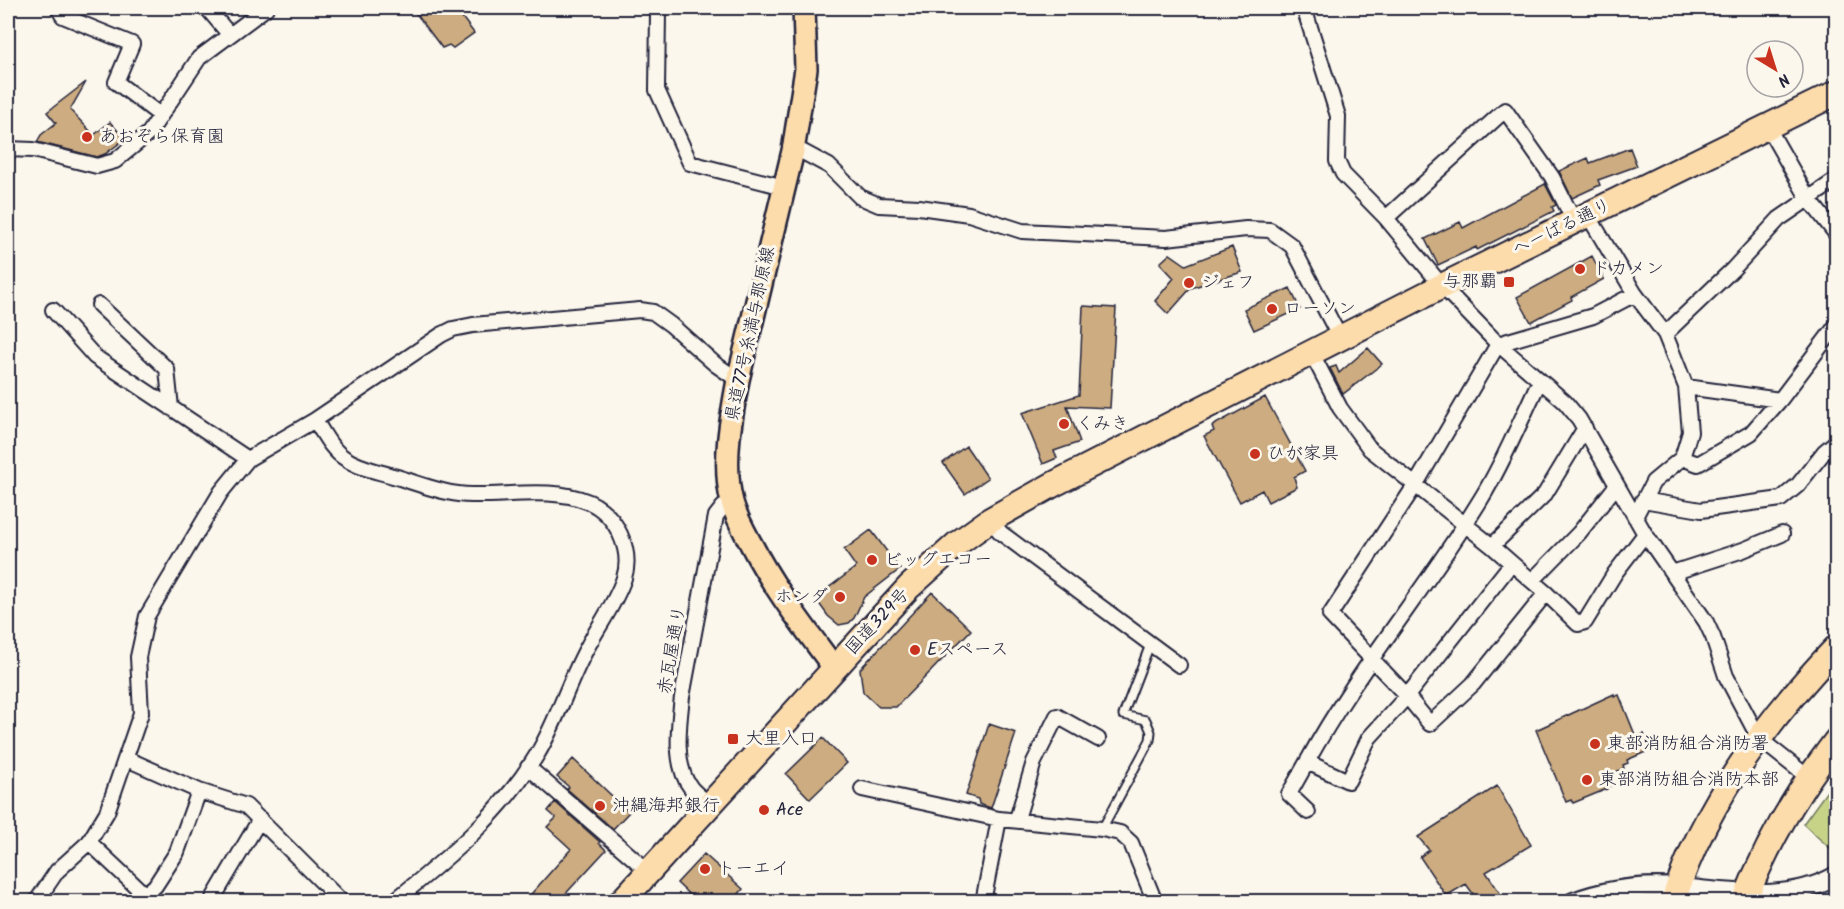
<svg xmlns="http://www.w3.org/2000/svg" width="1844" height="909" font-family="Kalam,'Klee One',sans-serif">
<rect width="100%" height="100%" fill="#fbf7ec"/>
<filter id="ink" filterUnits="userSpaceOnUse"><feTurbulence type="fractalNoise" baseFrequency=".0167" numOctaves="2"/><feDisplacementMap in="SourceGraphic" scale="12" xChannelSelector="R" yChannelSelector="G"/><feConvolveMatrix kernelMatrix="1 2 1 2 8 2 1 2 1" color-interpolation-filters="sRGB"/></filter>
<g filter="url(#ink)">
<path fill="#c7d488" stroke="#747b62" stroke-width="1.5" d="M 1836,782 L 1836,847 L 1832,850 L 1803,824 L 1827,791 Z"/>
<path fill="#ccac80" stroke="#22223b" stroke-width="1.5" d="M 412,8 L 455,8 L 474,33 L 453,48 L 449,45 L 442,48 Z
M 86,82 L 70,110 L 94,135 L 110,122 L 125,139 L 105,154 L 97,157 L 37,142 L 41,135 L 56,123 L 47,112 Z
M 1630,148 L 1637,166 L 1598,180 L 1600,185 L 1572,198 L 1559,171 L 1588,158 L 1590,163 Z
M 1545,184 L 1556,205 L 1552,207 L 1554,211 L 1477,250 L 1476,247 L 1438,265 L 1425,239 L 1460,222 L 1463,228 Z
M 1232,247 L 1242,272 L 1191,288 L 1168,314 L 1155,301 L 1174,278 L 1160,263 L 1170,254 L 1186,265 Z
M 1592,256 L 1604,279 L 1571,297 L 1572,300 L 1531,322 L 1517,297 Z
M 1290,288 L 1300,309 L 1254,330 L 1244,309 Z
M 1083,306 L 1116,308 L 1110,408 L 1067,406 L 1080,442 L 1054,451 L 1057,458 L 1043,464 L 1022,413 L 1079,395 Z
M 1368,348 L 1382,364 L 1343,394 L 1330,368 L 1336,366 L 1339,373 Z
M 1265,397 L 1305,471 L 1294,477 L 1297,487 L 1268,502 L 1262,490 L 1240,502 L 1204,436 L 1214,431 L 1212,426 Z
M 966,446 L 988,478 L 965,494 L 943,463 Z
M 871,530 L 900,569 L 864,597 L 854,618 L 849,623 L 839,625 L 828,616 L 815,598 L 856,567 L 844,550 Z
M 932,592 L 971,630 L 896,707 L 879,707 L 863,692 L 860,669 Z
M 1614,694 L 1614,697 L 1619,695 L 1636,737 L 1644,734 L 1650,750 L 1627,760 L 1628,763 L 1623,765 L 1624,768 L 1606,777 L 1610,786 L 1607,787 L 1607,789 L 1573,803 L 1571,800 L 1566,802 L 1536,730 Z
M 989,724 L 1016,733 L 991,808 L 979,804 L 978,799 L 966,795 Z
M 823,738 L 847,763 L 810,799 L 786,774 Z
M 573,759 L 629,812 L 613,829 L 567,789 L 569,787 L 557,777 Z
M 1497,786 L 1531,845 L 1486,872 L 1500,893 L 1497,898 L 1492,902 L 1479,902 L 1466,884 L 1446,896 L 1420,857 L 1429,850 L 1418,837 Z
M 555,802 L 600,842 L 599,843 L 606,850 L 558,902 L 524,902 L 571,849 L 547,827 L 556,818 L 548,811 Z
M 704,854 L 743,889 L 732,902 L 697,902 L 677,883 Z"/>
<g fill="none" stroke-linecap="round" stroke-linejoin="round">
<defs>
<path id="lane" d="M 1102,829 L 1150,740 L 1151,732 L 1146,720 L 1123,715 L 1151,642"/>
<path id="street" d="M 58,8 L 63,16 L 132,44 L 116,82 L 160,115
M 207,8 L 229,34
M 1304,8 L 1338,116 L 1337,161 L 1343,174 L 1386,218 L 1442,286 L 1498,344 L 1565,402 L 1579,419 L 1645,534 L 1706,622 L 1713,637 L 1726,676 L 1753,727 L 1766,744 L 1809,778
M 658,13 L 657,90 L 690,163 L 784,187
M 1767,126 L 1808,198 L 1836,234
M 8,149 L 33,150 L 97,166 L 115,161 L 149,133 L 199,58 L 266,8
M 793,151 L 803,152 L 829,166 L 860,197 L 879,205 L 919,207 L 969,214 L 1022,231 L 1166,238 L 1246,229 L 1270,230 L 1292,246 L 1340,338
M 1588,215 L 1635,294 L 1665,334 L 1686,387 L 1690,432 L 1682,458 L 1653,482 L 1635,517
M 1386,218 L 1505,110 L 1552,177 L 1574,221
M 99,305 L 167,369 L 171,408
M 53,310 L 95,357 L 248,459
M 1665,334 L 1733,269 L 1779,219 L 1836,180
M 1311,352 L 1340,408 L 1370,449 L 1492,546 L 1532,581 L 1579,533 L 1616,486
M 1686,387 L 1780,400 L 1836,326
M 315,420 C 324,434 332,451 346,459 C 359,468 377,471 393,476 C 418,483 445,495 472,495 C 509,496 553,487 589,502 C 616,514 633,550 624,578 C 616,602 600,624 588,646 C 569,680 558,719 538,753 C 501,814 448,858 393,902
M 1682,458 L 1698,464 L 1751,433 L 1780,400
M 1643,500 L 1701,510 L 1781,499 L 1798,485 L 1824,452 L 1836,442
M 990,520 L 1001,533 L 1179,665
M 1492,546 L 1545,494 L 1585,428
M 1511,564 L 1407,696 L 1369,738 L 1348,781 L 1307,762 C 1357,670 1426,589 1481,499 C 1504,462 1521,419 1540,380
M 1672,573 L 1743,550 L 1782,534
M 1532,581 L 1546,593 L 1473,684 L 1430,724 L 1407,696 L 1330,615 L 1416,484 L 1498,344 L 1593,316 L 1635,294
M 1546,593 L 1578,624 L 1585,622 L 1615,573 L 1645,534
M 127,759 L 199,791 L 246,806 L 342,902
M 1307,762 L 1289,794 L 1308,812
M 528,767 L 648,871
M 862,789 L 999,819 L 1102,829 L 1120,833 L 1131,843 L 1155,902
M 709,804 C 703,799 696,794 691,788 C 673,766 679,723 682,697 L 716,516 L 723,507 L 732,501
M 1017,819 L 1034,762 L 1057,716 L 1098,739
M 89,842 L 144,894
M 36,902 L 57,871 L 89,842 L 107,812 L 141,713 L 138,657 L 147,616 L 221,492 L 248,459 L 315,420 L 441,335 L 453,329 L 473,325 L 640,310 L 653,312 L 671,325 L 715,364 L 738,380
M 136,902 L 155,886 L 177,852 L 199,791
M 211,902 L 260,819
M 983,902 L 999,819"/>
<path id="secondary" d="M 1573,902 C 1608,889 1641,885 1678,888 C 1731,892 1787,904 1836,876"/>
<path id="primary" d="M 804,8 L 806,69 L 793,151 L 738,380 C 731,418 722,464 732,502 C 736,517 744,531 751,544 C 774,589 805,628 835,669"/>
<path id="highway" d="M 621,902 L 909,587 L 958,543 L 990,520 L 1054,484 L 1442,286 L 1836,93
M 1673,902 C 1703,805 1767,720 1836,648
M 1744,902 C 1767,843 1798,790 1836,741"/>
</defs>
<use href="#lane" stroke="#22223b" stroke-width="11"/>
<use href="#street" stroke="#22223b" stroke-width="18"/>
<use href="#secondary" stroke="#22223b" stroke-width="22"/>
<use href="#primary" stroke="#22223b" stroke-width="26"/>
<use href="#highway" stroke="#22223b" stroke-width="28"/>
<use href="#lane" stroke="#fbf7ec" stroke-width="7"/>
<use href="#street" stroke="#fbf7ec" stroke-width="14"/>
<use href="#secondary" stroke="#fbf7ec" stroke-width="18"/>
<use href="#primary" stroke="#fddcac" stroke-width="21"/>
<use href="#highway" stroke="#fddcac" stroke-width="24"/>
</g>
</g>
<g fill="#c8321e" stroke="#fbf7ec" stroke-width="2">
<circle cx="87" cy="137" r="6"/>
<circle cx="1580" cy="269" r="6"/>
<rect x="1503" y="276" width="12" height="12" rx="3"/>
<circle cx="1189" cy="283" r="6"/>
<circle cx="1272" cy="309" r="6"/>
<circle cx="1064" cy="424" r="6"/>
<circle cx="1255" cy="454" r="6"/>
<circle cx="872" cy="560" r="6"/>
<circle cx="840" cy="597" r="6"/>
<circle cx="915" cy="650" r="6"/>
<rect x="727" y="733" width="12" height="12" rx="3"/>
<circle cx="1595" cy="744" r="6"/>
<circle cx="1587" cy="780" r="6"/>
<circle cx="600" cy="806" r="6"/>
<circle cx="764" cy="810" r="6"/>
<circle cx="705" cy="869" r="6"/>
</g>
<g text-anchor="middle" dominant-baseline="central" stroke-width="6" stroke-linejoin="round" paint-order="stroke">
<g font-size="18" fill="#22223b" stroke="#fbf7ec" text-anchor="start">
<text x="99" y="137">あおぞら保育園</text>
<text x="1592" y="269">ドカメン</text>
<text x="1497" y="282" text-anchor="end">与那覇</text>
<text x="1201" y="283">ジェフ</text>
<text x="1284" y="309">ローソン</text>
<text x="1076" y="424">くみき</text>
<text x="1267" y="454">ひが家具</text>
<text x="884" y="560">ビッグエコー</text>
<text x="828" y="597" text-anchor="end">ホンダ</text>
<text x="927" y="650">Eスペース</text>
<text x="745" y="739">大里入口</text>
<text x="1607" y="744">東部消防組合消防署</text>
<text x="1599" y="780">東部消防組合消防本部</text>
<text x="612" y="806">沖縄海邦銀行</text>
<text x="776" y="810">Ace</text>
<text x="717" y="869">トーエイ</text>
</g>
<g font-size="18" fill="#22223b" stroke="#fbf7ec">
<text transform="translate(1562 228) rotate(-26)">へーばる通り</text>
<text transform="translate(751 334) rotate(-78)">県道77号糸満与那原線</text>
<text transform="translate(878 622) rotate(-47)">国道329号</text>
<text transform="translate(673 650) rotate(-80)">赤瓦屋通り</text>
</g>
</g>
<rect width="1844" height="909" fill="none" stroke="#fbf7ec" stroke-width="30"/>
<rect x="15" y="15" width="1814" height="879" fill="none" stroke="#22223b" stroke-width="2" filter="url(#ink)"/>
<g transform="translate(1775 69) rotate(142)"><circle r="28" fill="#fbf7ec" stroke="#a4a2a5" stroke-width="1.5"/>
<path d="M0-4.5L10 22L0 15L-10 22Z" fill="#c8321e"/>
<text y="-9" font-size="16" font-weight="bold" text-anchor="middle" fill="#22223b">N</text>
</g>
</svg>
